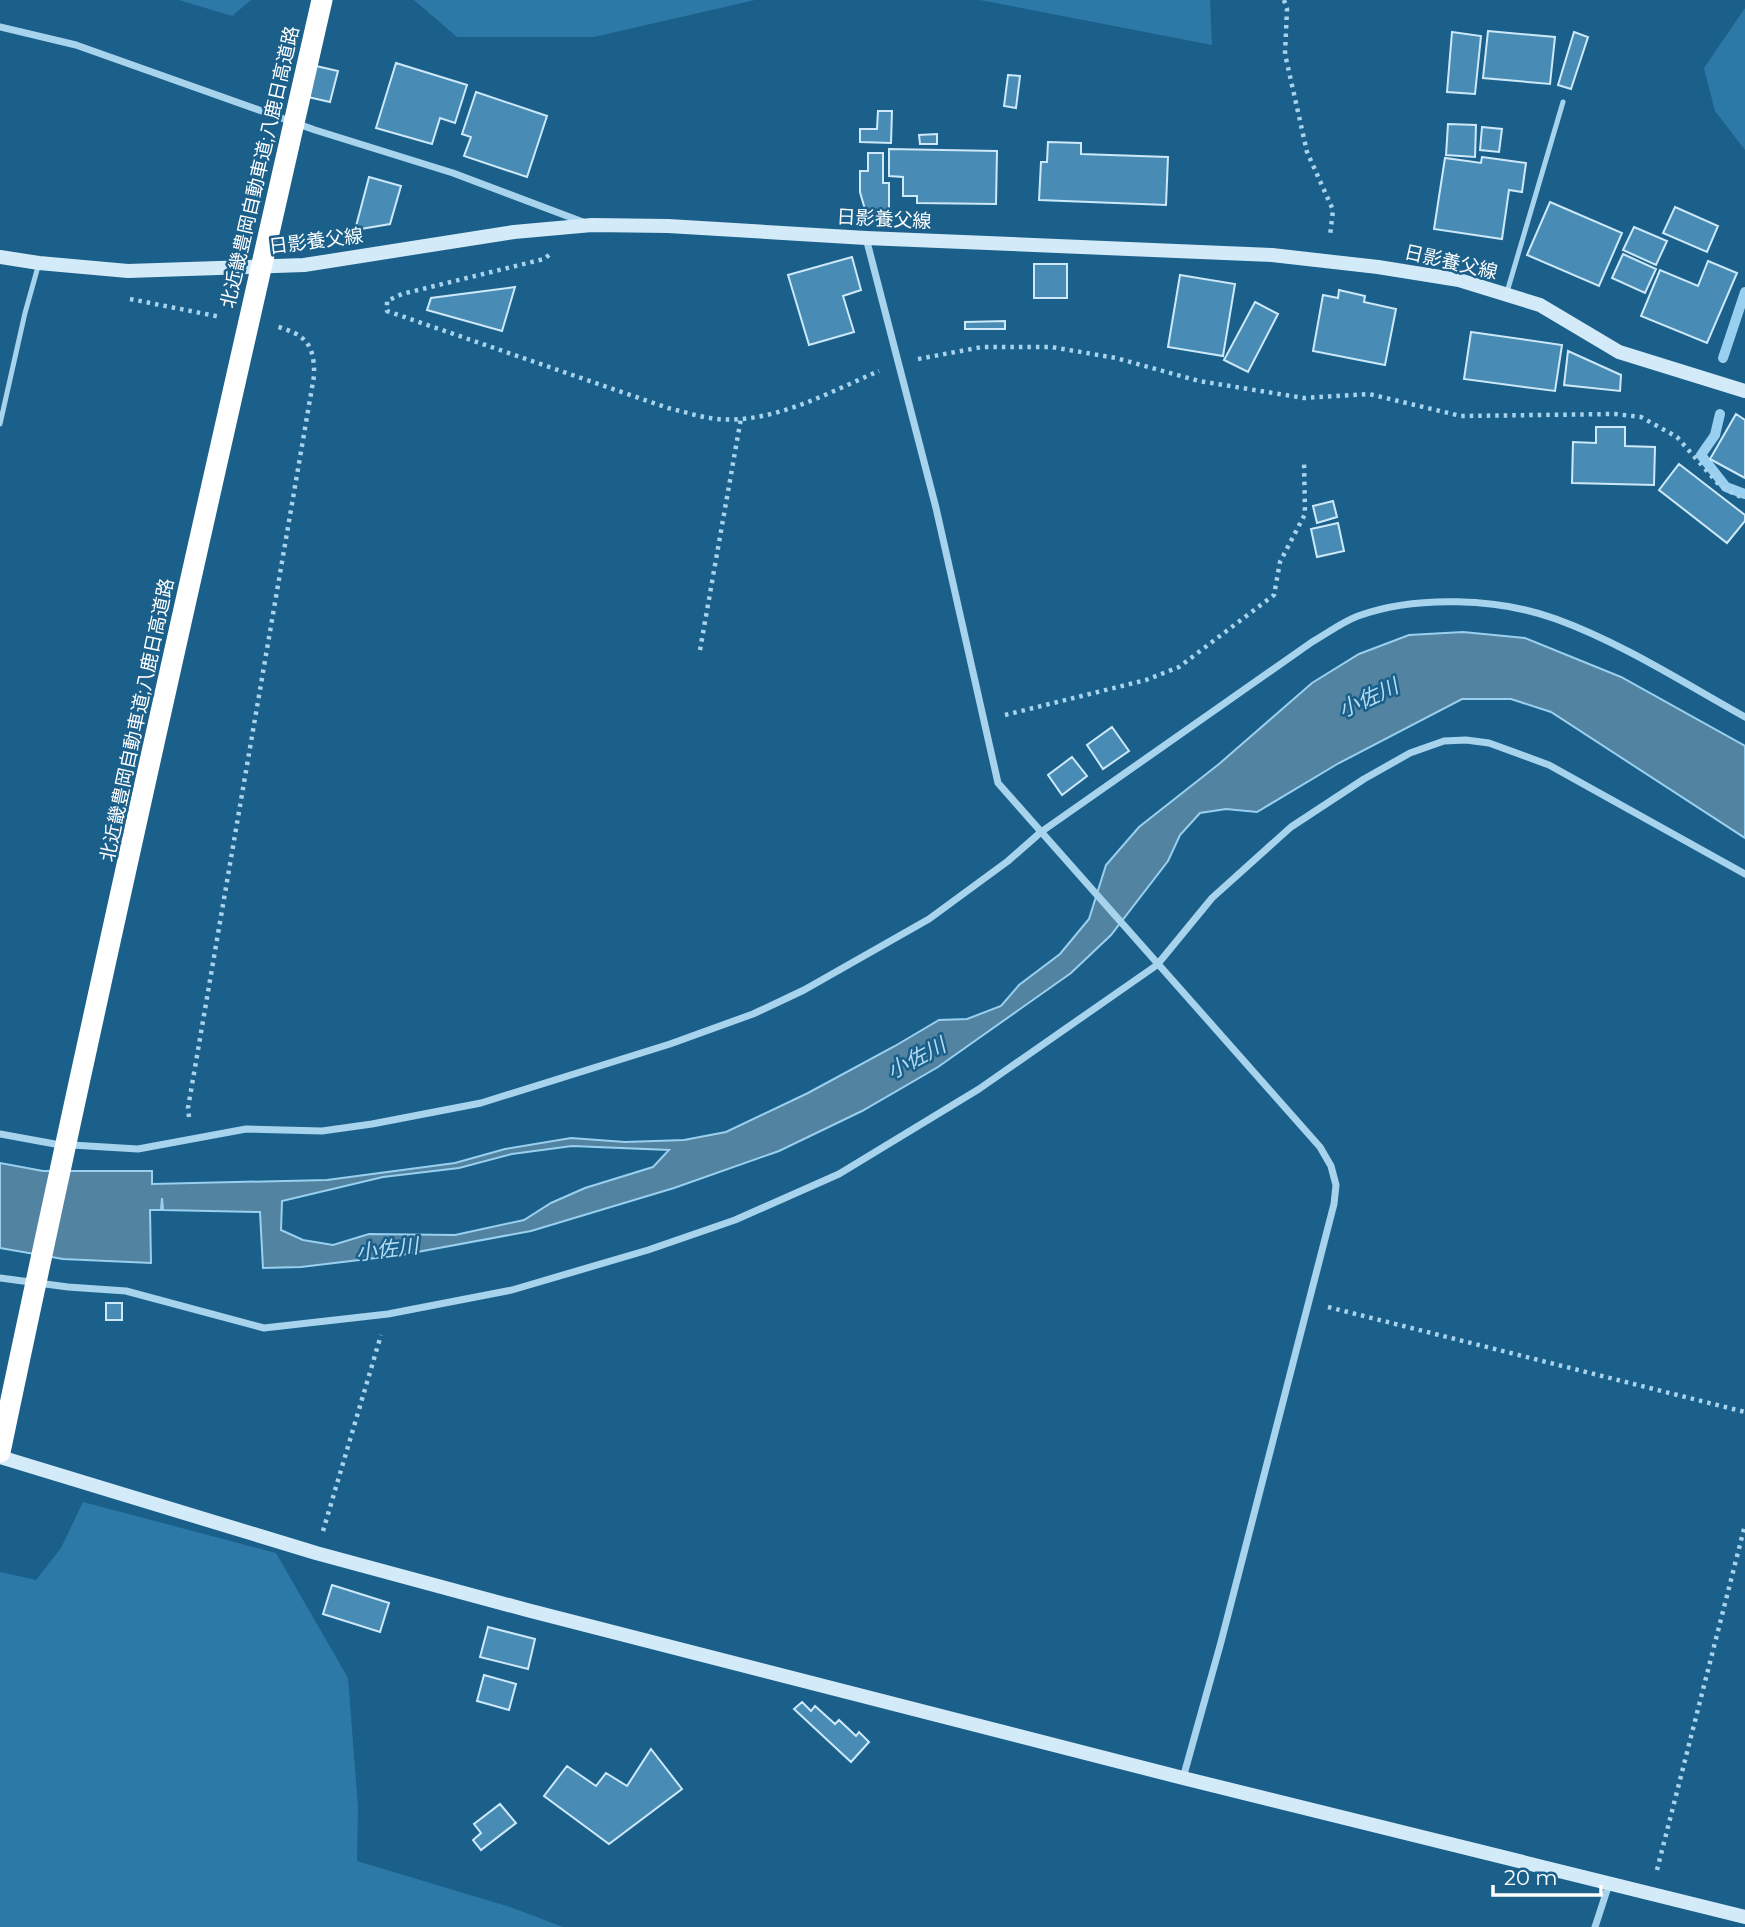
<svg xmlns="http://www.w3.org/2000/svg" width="1745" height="1927" font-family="Montserrat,'Noto Sans JP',sans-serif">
<rect width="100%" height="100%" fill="#1b608b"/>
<path fill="#2c79a7" d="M 179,0 L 251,0 L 232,16 Z
M 414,0 L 755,0 L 594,37 L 457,37 Z
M 980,0 L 1210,0 L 1212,45 Z
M 1745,8 L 1745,150 L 1715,111 L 1704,68 Z
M 83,1502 L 276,1553 L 348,1678 L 358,1807 L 357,1861 L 510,1907 L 563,1927 L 0,1927 L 0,1572 L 36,1580 L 61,1548 Z"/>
<path fill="#5283a1" stroke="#9ad0ef" stroke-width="2" fill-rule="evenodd" d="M 1463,632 L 1525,638 L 1621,677 L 1745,746 L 1745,838 L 1551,712 L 1511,699 L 1462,699 L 1339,763 L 1257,812 L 1226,809 L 1200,813 L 1180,835 L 1168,861 L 1111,935 L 1071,973 L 938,1067 L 862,1111 L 779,1151 L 674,1188 L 531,1231 L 401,1255 L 301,1267 L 263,1268 L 260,1212 L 163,1210 L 162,1198 L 161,1210 L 150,1210 L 151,1263 L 63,1259 L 0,1248 L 0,1163 L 43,1171 L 152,1171 L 152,1184 L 327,1180 L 455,1163 L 505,1149 L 571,1138 L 625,1142 L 684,1140 L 726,1132 L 808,1093 L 895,1046 L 939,1020 L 967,1019 L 1001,1006 L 1019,985 L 1060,954 L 1089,919 L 1106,865 L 1139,827 L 1219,764 L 1312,683 L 1359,654 L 1409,635 ZM 572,1146 L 669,1150 L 653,1167 L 585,1188 L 551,1203 L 524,1220 L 455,1235 L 369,1234 L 333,1245 L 303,1240 L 281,1230 L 282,1201 L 383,1177 L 459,1168 L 512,1154 Z"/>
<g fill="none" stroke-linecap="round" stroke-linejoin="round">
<path stroke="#9ad0ef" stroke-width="10" d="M 1723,358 L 1745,292
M 1720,414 L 1715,435 L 1701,455 L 1726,487 L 1745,494"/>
</g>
<path fill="#488cb5" stroke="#cde9f9" stroke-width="2" d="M 1488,31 L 1555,37 L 1550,84 L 1483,78 Z
M 1452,32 L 1481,36 L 1475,94 L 1447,92 Z
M 1574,32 L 1588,37 L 1571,89 L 1558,85 Z
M 396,63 L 467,85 L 455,123 L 440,118 L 432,144 L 376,128 Z
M 316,66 L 338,71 L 330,102 L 308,97 Z
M 1008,75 L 1020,76 L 1016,108 L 1004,106 Z
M 476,92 L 547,116 L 527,177 L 464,156 L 471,137 L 462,134 Z
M 878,111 L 892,111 L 891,143 L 860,142 L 860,129 L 877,129 Z
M 1448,124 L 1476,125 L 1475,157 L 1446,155 Z
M 1482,127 L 1502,129 L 1499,152 L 1480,150 Z
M 937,134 L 937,144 L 920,144 L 919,135 Z
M 1048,142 L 1081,143 L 1081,154 L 1168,157 L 1166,205 L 1039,200 L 1041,162 L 1047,162 Z
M 889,149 L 997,151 L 996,204 L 917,203 L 917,196 L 903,196 L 903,177 L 889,176 Z
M 868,153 L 883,153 L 883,183 L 889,183 L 889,213 L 866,213 L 860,192 L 860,171 L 868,171 Z
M 1482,157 L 1526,163 L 1522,192 L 1509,190 L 1502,239 L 1434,229 L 1445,158 L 1481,163 Z
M 369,177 L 401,186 L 390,224 L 355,230 Z
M 1550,202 L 1622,233 L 1599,286 L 1527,255 Z
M 1675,207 L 1718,226 L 1707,252 L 1663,233 Z
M 1634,227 L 1667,241 L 1656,265 L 1623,250 Z
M 1623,254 L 1656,269 L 1645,293 L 1612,278 Z
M 852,257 L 861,290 L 843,296 L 854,332 L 809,345 L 788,275 Z
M 1708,261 L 1737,273 L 1707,343 L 1641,316 L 1660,270 L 1698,286 Z
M 1034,264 L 1067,264 L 1067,298 L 1034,298 Z
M 1180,275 L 1235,284 L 1223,356 L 1168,347 Z
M 515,287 L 502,331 L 427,310 L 431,298 Z
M 1339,290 L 1365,296 L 1364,302 L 1396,309 L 1385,365 L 1313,351 L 1323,295 L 1338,298 Z
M 1255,302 L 1278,314 L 1248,372 L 1224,360 Z
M 1005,321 L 1005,329 L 965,329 L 965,322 Z
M 1471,332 L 1562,345 L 1555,391 L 1464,379 Z
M 1568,351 L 1621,375 L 1620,391 L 1564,385 Z
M 1736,414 L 1745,420 L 1745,478 L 1710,459 Z
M 1596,427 L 1625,427 L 1625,446 L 1655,447 L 1654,485 L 1572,483 L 1573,442 L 1596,443 Z
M 1679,464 L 1745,515 L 1745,521 L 1727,543 L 1659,490 Z
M 1333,501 L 1337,517 L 1317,523 L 1313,506 Z
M 1338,523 L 1344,551 L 1317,557 L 1311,529 Z
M 1112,727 L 1129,751 L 1103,769 L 1087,745 Z
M 1072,757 L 1087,776 L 1062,795 L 1048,775 Z
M 106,1303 L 122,1303 L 122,1320 L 106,1320 Z
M 332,1585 L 389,1603 L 380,1632 L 323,1614 Z
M 488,1627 L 535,1639 L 528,1669 L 480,1657 Z
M 484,1675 L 516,1684 L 509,1710 L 477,1701 Z
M 802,1702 L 811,1711 L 815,1706 L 835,1724 L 839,1720 L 856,1736 L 859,1732 L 869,1742 L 851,1762 L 794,1709 Z
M 651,1749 L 682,1789 L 609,1844 L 544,1796 L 567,1766 L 596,1786 L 606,1773 L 627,1786 Z
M 500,1804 L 516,1823 L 481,1850 L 473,1840 L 481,1833 L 474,1824 Z"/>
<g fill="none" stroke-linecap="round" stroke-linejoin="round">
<path stroke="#a7d3ed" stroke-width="4.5" stroke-dasharray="3.5 5" stroke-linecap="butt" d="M 1284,0 L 1287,9 L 1285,54 L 1307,152 L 1333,210 L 1330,236
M 549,255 L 544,259 L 402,294 L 387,301 L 387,311 L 668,408 C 682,411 696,416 710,418 C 768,427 827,393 879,371
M 130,299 L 221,317
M 918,359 L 982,347 L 1051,347 L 1116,358 L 1199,381 L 1304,398 L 1369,394 L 1461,416 L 1615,414 L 1641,417 L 1677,437 L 1721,487 L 1745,499
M 700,650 L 741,418
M 1005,715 L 1146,680 L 1179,667 L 1274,595 L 1280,562 L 1305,514 L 1304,460
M 189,1117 L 188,1108 L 314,376 C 315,344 305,334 275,326
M 1328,1307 L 1745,1412
M 323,1531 L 381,1335
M 1657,1870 L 1745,1525"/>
<path stroke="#a7d3ed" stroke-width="5" d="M 1507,292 L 1563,102
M 0,424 L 25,313 L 39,263"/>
<path stroke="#a7d3ed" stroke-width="7" d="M 0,27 L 76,45 L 315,130 L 453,173 L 583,222
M 866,238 L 936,508 L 998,783 L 1320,1147 L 1331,1166 L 1336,1185 L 1334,1204 L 1221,1642 L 1183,1778
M 0,1134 L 55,1144 L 138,1149 L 246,1129 L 322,1131 L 372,1124 L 481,1103 L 670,1044 L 753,1014 L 804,990 L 929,919 L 1008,861 L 1041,832 L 1312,642 C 1326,634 1342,622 1358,616 C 1415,595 1499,598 1556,619 C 1622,643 1684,683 1745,717
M 0,1278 L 68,1287 L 126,1291 L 264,1328 L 388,1314 L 512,1290 L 648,1250 L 735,1220 L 839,1174 L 979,1089 L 1157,965 L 1212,898 L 1291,827 L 1364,779 L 1410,753 L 1444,741 L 1466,740 L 1489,743 L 1549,765 L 1745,874
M 1595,1927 L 1609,1884"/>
<path stroke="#d3eaf9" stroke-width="14" d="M 0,257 L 39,263 L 128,271 L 304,265 L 514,232 L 592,225 L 668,226 L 866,238 L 1272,255 L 1378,267 L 1459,280 L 1540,305 L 1619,352 L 1745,391
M 0,1457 L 316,1553 L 527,1610 L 1183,1778 L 1745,1917"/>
<path stroke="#fff" stroke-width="21" d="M 0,1452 C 102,967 212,483 322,0"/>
</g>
<g text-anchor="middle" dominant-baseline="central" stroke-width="5" stroke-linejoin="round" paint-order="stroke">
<g font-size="19" fill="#fff" stroke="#1b608b">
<text transform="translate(260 167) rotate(-77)">北近畿豊岡自動車道;八鹿日高道路</text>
<text transform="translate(884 219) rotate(3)">日影養父線</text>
<text transform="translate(316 241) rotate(-7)">日影養父線</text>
<text transform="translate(1451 262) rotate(13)">日影養父線</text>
<text transform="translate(137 720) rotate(-78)">北近畿豊岡自動車道;八鹿日高道路</text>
</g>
<g font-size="21" font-style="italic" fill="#b3dcf4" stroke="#1b608b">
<text transform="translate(1368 698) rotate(-25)">小佐川</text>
<text transform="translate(916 1058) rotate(-28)">小佐川</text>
<text transform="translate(387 1249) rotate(-7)">小佐川</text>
</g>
</g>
<path d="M1493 1885v10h108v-10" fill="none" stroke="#ffffff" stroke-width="3.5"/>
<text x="1504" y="1885" font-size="21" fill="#ffffff" stroke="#1b608b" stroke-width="5" paint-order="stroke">20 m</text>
</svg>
